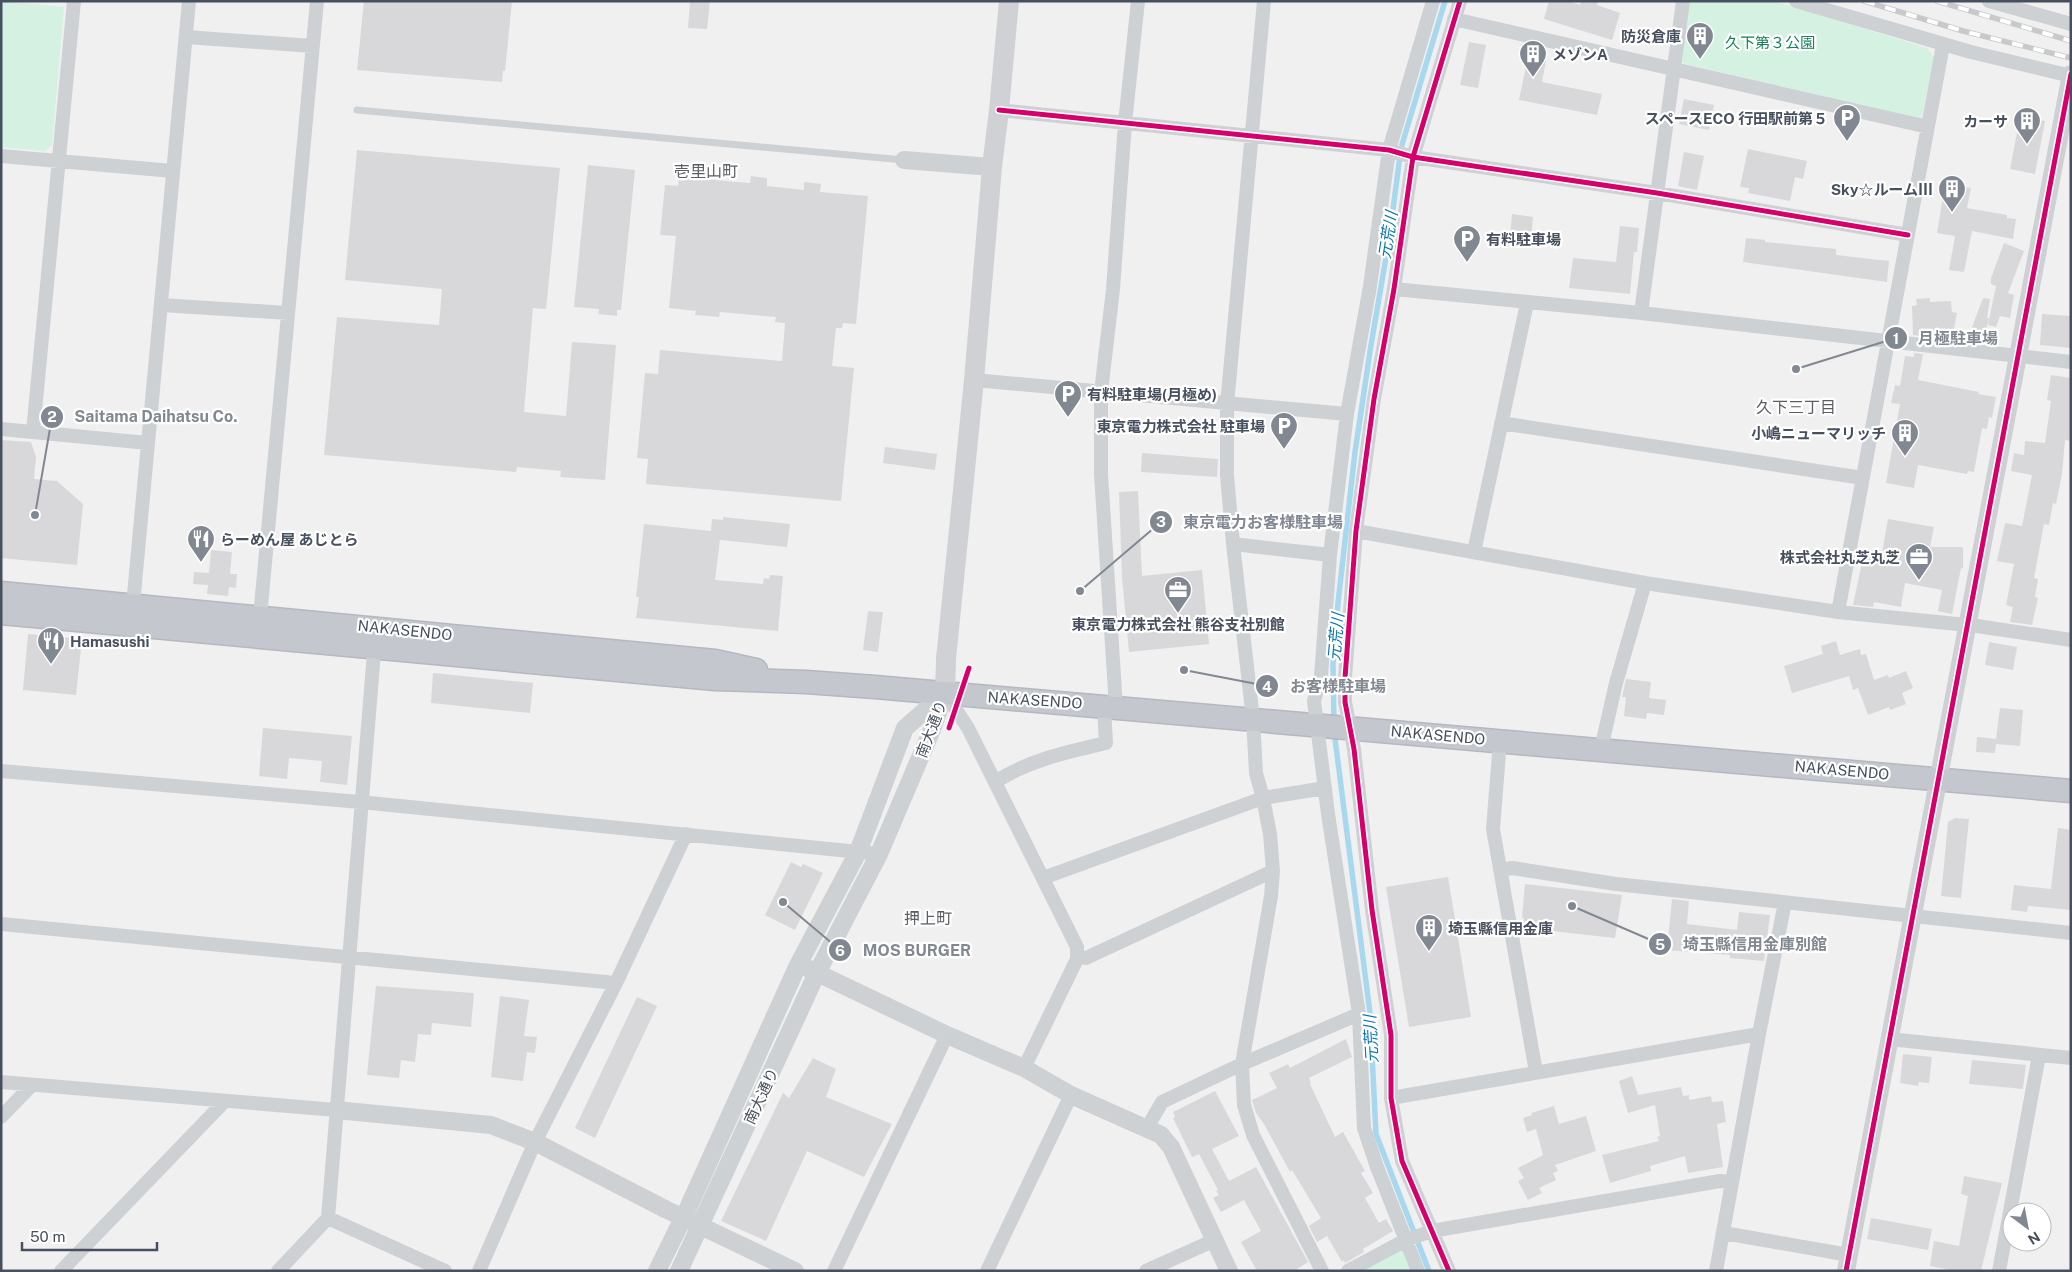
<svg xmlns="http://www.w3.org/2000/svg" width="2072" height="1272" font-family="'Public Sans','Noto Sans JP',sans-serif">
<rect width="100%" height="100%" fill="#f1f0f0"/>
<path fill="#d4f1e2" d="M 1,1 L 64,7 L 52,145 L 45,151 L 1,147 Z
M 1689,1 L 1775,1 L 1927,48 L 1934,58 L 1921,119 L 1682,63 Z
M 1398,1249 L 1403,1250 L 1411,1271 L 1360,1271 Z"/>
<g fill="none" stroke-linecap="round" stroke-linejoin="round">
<path stroke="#a8d8ef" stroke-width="5.5" d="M 1334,721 L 1333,664 L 1338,603 L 1355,452 L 1371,345 L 1389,240 L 1401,148 L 1445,1
M 1334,731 L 1370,1013 L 1376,1134 L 1429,1271"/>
</g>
<path fill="#d8d8db" d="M 364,1 L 512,1 L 505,71 L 503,71 L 502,82 L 357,70 Z
M 690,1 L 710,1 L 707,29 L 688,28 Z
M 1549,1 L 1568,1 L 1580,5 L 1581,1 L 1598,1 L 1597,5 L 1620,13 L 1612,40 L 1544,19 Z
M 1469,42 L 1486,45 L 1478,88 L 1460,85 Z
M 1529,52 L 1547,56 L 1542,82 L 1602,94 L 1597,115 L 1519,100 Z
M 1684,99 L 1714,105 L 1709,130 L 1679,124 Z
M 2020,117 L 2045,121 L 2035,174 L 2010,169 Z
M 1748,149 L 1807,161 L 1803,179 L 1795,177 L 1790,201 L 1748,193 L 1749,188 L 1740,187 Z
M 357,150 L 560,168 L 546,309 L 533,308 L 524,412 L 566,416 L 572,342 L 616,345 L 605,480 L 560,477 L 561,471 L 517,467 L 516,472 L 324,455 L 337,317 L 439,325 L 442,289 L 345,280 Z
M 1684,152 L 1704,156 L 1697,190 L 1678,186 Z
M 588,165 L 635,170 L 621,310 L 617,310 L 617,316 L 598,314 L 599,309 L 574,307 Z
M 751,176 L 767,178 L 767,186 L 804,190 L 804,182 L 821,184 L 820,192 L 868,196 L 856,324 L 843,323 L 842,328 L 836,328 L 832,366 L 854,368 L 841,501 L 646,484 L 648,459 L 637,458 L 645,373 L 658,374 L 660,350 L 782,361 L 785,323 L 775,322 L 776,317 L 720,312 L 719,317 L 695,315 L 696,311 L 669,308 L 676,236 L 660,235 L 665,185 L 678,186 L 679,177 L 750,183 Z
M 1945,184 L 1971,188 L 1967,208 L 2007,215 L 2007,218 L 2016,219 L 2013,239 L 1972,231 L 1964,272 L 1949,270 L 1955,236 L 1937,233 Z
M 1512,214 L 1533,217 L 1531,239 L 1510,237 Z
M 1620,226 L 1639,228 L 1637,252 L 1634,252 L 1630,294 L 1569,288 L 1573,258 L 1616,262 Z
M 1746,238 L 1765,240 L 1765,242 L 1836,249 L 1836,255 L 1889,261 L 1887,282 L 1743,262 Z
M 2004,243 L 2024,251 L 2008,293 L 2014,295 L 2010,318 L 2000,316 L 1996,327 L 1988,325 L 1996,286 L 1991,284 L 1991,278 Z
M 1930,298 L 1930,302 L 1951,301 L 1952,312 L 1957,313 L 1953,333 L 1945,332 L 1927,333 L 1926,337 L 1913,335 L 1912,306 L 1917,305 L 1916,299 Z
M 1983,298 L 1990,299 L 1987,318 L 1989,318 L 1983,341 L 1968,338 Z
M 2042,314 L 2071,316 L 2071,348 L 2040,345 Z
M 1914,353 L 1923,354 L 1918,380 L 1979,392 L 1978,394 L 1996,397 L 1992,418 L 1989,417 L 1987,429 L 1982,428 L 1974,472 L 1968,471 L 1967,474 L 1918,465 L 1914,488 L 1886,483 L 1900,404 L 1891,403 L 1895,385 L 1900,386 L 1905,356 L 1914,357 Z
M 2051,375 L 2071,378 L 2071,432 L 2069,441 L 2065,440 L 2062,474 L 2056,504 L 2053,503 L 2049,525 L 2044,524 L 2034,578 L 2038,579 L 2035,597 L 2038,598 L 2032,625 L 2010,622 L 2013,607 L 2006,605 L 2014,564 L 1997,561 L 2005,523 L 2022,526 L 2032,475 L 2011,471 L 2014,453 L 2024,455 L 2025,441 L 2045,443 L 2051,401 L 2047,400 Z
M 1,440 L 31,442 L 36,457 L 34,479 L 57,481 L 83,504 L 77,565 L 1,558 Z
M 885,447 L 937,454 L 935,470 L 883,463 Z
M 1142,453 L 1218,459 L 1217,477 L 1141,472 Z
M 1138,491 L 1142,576 L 1202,570 L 1209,644 L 1129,652 L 1122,578 L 1119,492 Z
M 723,517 L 790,524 L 787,547 L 720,540 L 715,580 L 763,584 L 764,578 L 769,579 L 770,575 L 783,576 L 778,631 L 636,618 L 639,597 L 636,597 L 644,524 L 711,531 L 712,519 L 723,520 Z
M 1888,519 L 1934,527 L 1930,547 L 1963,547 L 1963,568 L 1961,568 L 1952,614 L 1938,611 L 1942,590 L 1905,583 L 1901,607 L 1874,602 L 1873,607 L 1853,605 L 1864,553 L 1875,555 L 1875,551 L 1882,553 Z
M 211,550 L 232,552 L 230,574 L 237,574 L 236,588 L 229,587 L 228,596 L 207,594 L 208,585 L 193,584 L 194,572 L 209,573 Z
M 868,611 L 883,612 L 878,652 L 863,650 Z
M 28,634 L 82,639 L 76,695 L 23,690 Z
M 1836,641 L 1840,655 L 1860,649 L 1861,655 L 1866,654 L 1874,680 L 1888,675 L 1889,678 L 1906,671 L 1913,688 L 1902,693 L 1906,704 L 1890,710 L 1889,707 L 1868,715 L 1858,688 L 1853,690 L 1849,676 L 1792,693 L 1784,666 L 1823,654 L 1821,646 Z
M 1989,642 L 2017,647 L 2013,670 L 1985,665 Z
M 433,673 L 533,683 L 530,713 L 431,703 Z
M 1626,679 L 1651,682 L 1649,698 L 1666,700 L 1664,715 L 1647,713 L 1646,719 L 1624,716 L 1626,697 L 1622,697 Z
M 2000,708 L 2023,710 L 2020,746 L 1996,744 L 1995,753 L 1976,752 L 1977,737 L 1996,739 Z
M 263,728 L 352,736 L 347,785 L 320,782 L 322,761 L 289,758 L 287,779 L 259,776 Z
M 1955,818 L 1969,819 L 1961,898 L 1941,896 L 1948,822 Z
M 2058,828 L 2071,830 L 2071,910 L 2028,906 L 2027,912 L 2011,910 L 2014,885 L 2051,889 Z
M 791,862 L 801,867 L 803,864 L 823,873 L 795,930 L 765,915 Z
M 1448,877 L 1471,1017 L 1409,1027 L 1386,887 Z
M 1525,884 L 1622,895 L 1615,938 L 1523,928 L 1524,918 L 1522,918 Z
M 1672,899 L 1689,901 L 1687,924 L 1737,930 L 1739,912 L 1770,915 L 1764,961 L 1730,958 L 1730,955 L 1667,950 Z
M 376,986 L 474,993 L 471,1027 L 432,1023 L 431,1035 L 418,1034 L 415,1062 L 401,1060 L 399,1078 L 367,1075 Z
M 500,996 L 529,1000 L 524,1036 L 537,1037 L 535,1053 L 527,1052 L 523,1081 L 491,1077 Z
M 637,997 L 657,1006 L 595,1138 L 575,1128 Z
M 1346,1039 L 1352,1057 L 1309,1078 L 1311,1083 L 1310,1084 L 1335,1137 L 1343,1132 L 1365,1171 L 1361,1173 L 1373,1193 L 1365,1198 L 1379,1223 L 1386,1219 L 1393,1231 L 1363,1249 L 1364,1252 L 1345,1263 L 1344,1260 L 1342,1262 L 1327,1236 L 1317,1242 L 1309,1226 L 1321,1218 L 1292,1170 L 1290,1172 L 1264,1124 L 1256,1113 L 1252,1100 L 1277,1088 L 1269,1073 L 1288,1064 L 1290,1068 Z
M 1903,1054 L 1932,1057 L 1929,1083 L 1919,1082 L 1918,1086 L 1900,1083 Z
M 813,1058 L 836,1069 L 826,1097 L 892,1124 L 864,1177 L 807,1151 L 766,1241 L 721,1221 L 783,1093 L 789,1098 Z
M 1972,1060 L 2026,1065 L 2023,1089 L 1969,1084 Z
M 1632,1076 L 1638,1095 L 1681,1087 L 1683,1096 L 1689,1095 L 1689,1100 L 1711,1096 L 1712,1102 L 1723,1101 L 1726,1122 L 1717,1124 L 1723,1167 L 1688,1173 L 1685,1156 L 1650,1166 L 1651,1171 L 1610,1183 L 1602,1155 L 1659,1141 L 1657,1137 L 1660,1136 L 1655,1105 L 1628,1113 L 1619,1081 Z
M 1215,1091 L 1239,1136 L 1212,1149 L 1229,1181 L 1256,1167 L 1308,1262 L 1294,1271 L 1257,1271 L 1241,1242 L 1261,1231 L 1244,1200 L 1221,1212 L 1213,1198 L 1219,1195 L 1216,1191 L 1218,1190 L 1199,1154 L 1192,1157 L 1173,1118 L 1175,1117 L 1173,1112 Z
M 1554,1106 L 1559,1124 L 1586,1116 L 1596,1151 L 1555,1165 L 1558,1171 L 1553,1173 L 1556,1180 L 1539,1188 L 1542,1193 L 1528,1200 L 1518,1181 L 1524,1178 L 1518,1168 L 1543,1155 L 1536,1129 L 1527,1132 L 1523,1118 L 1532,1115 L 1531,1113 Z
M 1964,1176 L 2002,1183 L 1981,1271 L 1956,1271 L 1930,1266 L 1934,1241 L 1959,1246 L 1968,1196 L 1961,1194 Z
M 1871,1218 L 1932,1229 L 1928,1250 L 1867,1239 Z"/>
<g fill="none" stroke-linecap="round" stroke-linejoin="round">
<defs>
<path id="trunk" d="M 1,593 L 715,661 L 756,670
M 1,613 L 715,679 L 806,682 L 875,687 L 2071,791"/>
</defs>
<use href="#trunk" stroke="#b5b8c0" stroke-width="25"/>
<path stroke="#ced1d4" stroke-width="7" d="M 357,110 L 904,160"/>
<path stroke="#ced1d4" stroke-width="14" d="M 1264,1 L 1227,405 L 1227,475 L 1233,544 L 1253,719 L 1256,773 L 1263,798 L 1270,834 L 1273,871 L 1271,896 L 1242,1064 L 1244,1105 L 1253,1135 L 1322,1271
M 1796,1 L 1971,52 L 2071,76
M 1989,1 L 2071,24
M 1454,19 L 1928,127
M 186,37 L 312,46
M 999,110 L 1389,150 L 1413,157 L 1657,193 L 1908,235
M 1,156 L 173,171
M 1394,289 L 1641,313 L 2071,362
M 161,305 L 288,313
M 1641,313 L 1683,1
M 974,380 L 1347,414
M 1501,423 L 1863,478
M 1,429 L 148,443
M 33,432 L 74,1
M 1356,531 L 1645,583 L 1838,612 L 1977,626 L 2071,640
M 1233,544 L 1330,555
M 1474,552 L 1527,303
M 133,605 L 189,1
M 1838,612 L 1943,45
M 260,617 L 317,1
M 945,693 L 968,728 L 1077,947 L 1077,959 L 1024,1068
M 1116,707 L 1101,474 L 1101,392 L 1113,289 L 1125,123 L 1138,1
M 1500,741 L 1493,829 L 1536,1072
M 1601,749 L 1616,683 L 1645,583
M 1,771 L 360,802 L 879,854
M 995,782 C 1029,760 1067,752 1106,743 L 1104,706
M 1501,870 L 1512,868 L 1616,884 L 2071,933
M 1043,878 L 1263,798 L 1325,788
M 1,924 L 616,983
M 1078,956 L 1086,958 L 1273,871
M 1359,1014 L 1364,1128 L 1377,1167 L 1418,1271
M 1889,1039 L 2071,1058
M 1,1082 L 336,1110
M 1391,1098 L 1759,1034
M 1,1117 L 32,1085
M 1147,1128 L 1162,1102 L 1242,1064 L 1359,1014 L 1328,814 L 1314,701 L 1321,676 L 1330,555 L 1347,414 L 1370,286 L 1389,150 L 1433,1
M 328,1218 L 445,1271
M 1724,1233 L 1849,1255
M 61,1271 L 225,1101
M 278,1271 L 328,1218 L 375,640
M 479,1271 L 535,1142 L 616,983 L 686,834
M 834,1271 L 947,1035
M 987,1271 L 1071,1095
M 1146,1271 L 1215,1240
M 1348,1271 L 1406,1240 L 1432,1231 L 1720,1181 L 1731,1182
M 1449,1271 L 1402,1161 L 1391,1098 L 1391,1035 L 1372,910 L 1354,749 L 1345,702 L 1345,678 L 1356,531 L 1374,399 L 1394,289 L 1413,157 L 1460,1
M 1716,1271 L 1759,1034 L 1785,902
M 1999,1271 L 2039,1055"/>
<path stroke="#ced1d4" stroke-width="18" d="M 904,160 L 992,167
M 807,968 L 947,1035 L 1024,1068 L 1071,1095 L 1161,1135 L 1171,1147 L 1229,1271
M 336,1110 L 491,1125 L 535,1142 L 667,1210 L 795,1271
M 657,1271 L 688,1208 L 798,965 L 858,852 L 905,728 L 945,693
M 679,1271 L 817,973 L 879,854 L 931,732 L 945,694
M 1846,1271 L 2071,74"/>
<path stroke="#cfd1d5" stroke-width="20" d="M 945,693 L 946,659 L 974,380 L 992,167 L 999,110 L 1009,1"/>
<use href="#trunk" stroke="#c4c7cd" stroke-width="22"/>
<defs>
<path id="rail" d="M 1864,1 L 1963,31 L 2071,58
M 1937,1 L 2071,41"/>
</defs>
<use href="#rail" stroke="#c7c9cb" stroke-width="5.5"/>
<use href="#rail" stroke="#fff" stroke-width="4" stroke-dasharray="11" stroke-linecap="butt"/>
<defs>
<path id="cycleway" d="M 999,110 L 1389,150 L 1413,157 L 1657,193 L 1908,235
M 949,728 L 969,668
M 1449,1271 L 1402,1161 L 1391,1098 L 1391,1035 L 1372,910 L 1354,749 L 1345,702 L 1345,678 L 1356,531 L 1374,399 L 1394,289 L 1413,157 L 1460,1
M 1846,1271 L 2071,74"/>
</defs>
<use href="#cycleway" stroke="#fff" stroke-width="8"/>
<use href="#cycleway" stroke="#d6006c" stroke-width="5"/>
</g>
<defs>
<symbol id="building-pin" viewBox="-11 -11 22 30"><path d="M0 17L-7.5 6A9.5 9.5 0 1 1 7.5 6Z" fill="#828891" stroke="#fff"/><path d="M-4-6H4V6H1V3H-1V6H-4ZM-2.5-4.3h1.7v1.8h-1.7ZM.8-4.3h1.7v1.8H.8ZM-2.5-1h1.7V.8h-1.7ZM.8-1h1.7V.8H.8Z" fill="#fff"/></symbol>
<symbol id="parking-pin" viewBox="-11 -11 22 30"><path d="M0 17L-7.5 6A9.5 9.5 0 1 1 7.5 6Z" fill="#828891" stroke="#fff"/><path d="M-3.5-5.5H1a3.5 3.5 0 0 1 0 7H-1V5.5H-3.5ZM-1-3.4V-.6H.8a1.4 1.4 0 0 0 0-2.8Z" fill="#fff"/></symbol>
<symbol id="restaurant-pin" viewBox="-11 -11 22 30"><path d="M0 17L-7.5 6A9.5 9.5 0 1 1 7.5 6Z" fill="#828891" stroke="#fff"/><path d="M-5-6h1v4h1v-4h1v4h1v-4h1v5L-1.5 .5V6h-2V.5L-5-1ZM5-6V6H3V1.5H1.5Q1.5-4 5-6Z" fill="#fff"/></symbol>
<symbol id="office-pin" viewBox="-11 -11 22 30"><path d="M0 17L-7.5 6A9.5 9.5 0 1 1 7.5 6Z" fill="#828891" stroke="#fff"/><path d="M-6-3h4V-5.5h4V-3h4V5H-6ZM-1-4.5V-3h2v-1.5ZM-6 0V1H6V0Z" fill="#fff"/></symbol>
</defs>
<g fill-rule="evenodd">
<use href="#building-pin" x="1684" y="20" width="32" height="43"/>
<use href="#building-pin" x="1517" y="38" width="32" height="43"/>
<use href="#parking-pin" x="1831" y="102" width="32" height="43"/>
<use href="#building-pin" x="2011" y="105" width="32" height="43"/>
<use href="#building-pin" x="1936" y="173" width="32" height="43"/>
<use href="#parking-pin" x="1451" y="223" width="32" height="43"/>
<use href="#parking-pin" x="1052" y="378" width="32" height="43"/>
<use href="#parking-pin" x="1268" y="410" width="32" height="43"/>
<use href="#building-pin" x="1889" y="417" width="32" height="43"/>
<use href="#restaurant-pin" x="185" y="523" width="32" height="43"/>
<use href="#office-pin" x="1903" y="541" width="32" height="43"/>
<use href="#office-pin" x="1162" y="574" width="32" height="43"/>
<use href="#restaurant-pin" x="35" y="625" width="32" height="43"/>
<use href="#building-pin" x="1413" y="912" width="32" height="43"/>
</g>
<g text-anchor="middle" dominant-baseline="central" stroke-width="4.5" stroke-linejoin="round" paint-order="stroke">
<g font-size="15" font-weight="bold" fill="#47505e" stroke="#fff" text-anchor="end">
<text x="1681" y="36">防災倉庫</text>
<text x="1552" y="54" text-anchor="start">メゾンA</text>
<text x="1828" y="118">スペースECO 行田駅前第５</text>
<text x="2008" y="121">カーサ</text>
<text x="1933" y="189">Sky☆ルームⅢ</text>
<text x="1486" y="239" text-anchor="start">有料駐車場</text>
<text x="1087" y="394" text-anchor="start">有料駐車場(月極め)</text>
<text x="1265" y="426">東京電力株式会社 駐車場</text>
<text x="1886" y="433">小嶋ニューマリッチ</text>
<text x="220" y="539" text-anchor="start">らーめん屋 あじとら</text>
<text x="1900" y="557">株式会社丸芝丸芝</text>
<text x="1178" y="624" text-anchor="middle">東京電力株式会社 熊谷支社別館</text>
<text x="70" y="641" text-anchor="start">Hamasushi</text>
<text x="1448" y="928" text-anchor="start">埼玉縣信用金庫</text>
</g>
<g font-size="15" fill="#148359" stroke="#fff">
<text x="1770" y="42">久下第３公園</text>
</g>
<g font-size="15" fill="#47505e" stroke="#fff">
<text transform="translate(405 630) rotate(6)">NAKASENDO</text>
<text transform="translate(1035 700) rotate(4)">NAKASENDO</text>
<text transform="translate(931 729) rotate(-69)">南大通り</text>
<text transform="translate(1438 735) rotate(5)">NAKASENDO</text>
<text transform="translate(1842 770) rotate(5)">NAKASENDO</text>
<text transform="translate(761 1096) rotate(-65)">南大通り</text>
</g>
<g font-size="16" fill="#5c5f65" stroke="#fff">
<text x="706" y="171">壱里山町</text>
<text x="1796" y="407">久下三丁目</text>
<text x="928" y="918">押上町</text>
</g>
<g font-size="16" font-style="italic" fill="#0778b1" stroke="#fff">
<text transform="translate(1388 235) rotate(-81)">元荒川</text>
<text transform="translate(1336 637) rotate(-85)">元荒川</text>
<text transform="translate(1371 1039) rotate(-93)">元荒川</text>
</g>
</g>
<path fill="none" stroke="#828891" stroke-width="2" d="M1796 369L1896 338M35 515L52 417M1080 591L1161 522M1184 670L1267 686M1572 906L1660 944M783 902L840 950"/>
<g fill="#828891" stroke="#fff" stroke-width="2">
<circle cx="1796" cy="369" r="5"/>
<circle cx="35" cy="515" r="5"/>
<circle cx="1080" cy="591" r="5"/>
<circle cx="1184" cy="670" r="5"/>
<circle cx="1572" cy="906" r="5"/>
<circle cx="783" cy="902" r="5"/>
<circle cx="1896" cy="338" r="12"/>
<circle cx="52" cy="417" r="12"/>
<circle cx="1161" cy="522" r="12"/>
<circle cx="1267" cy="686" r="12"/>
<circle cx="1660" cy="944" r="12"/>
<circle cx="840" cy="950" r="12"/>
</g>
<g font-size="15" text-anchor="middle" font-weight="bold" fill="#fff">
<text x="1896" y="344">1</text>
<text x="52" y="422">2</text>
<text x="1161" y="527">3</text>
<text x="1267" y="692">4</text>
<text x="1660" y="950">5</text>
<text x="840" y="956">6</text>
</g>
<g font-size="16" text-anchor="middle" font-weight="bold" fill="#828891" stroke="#fff" stroke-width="4.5" stroke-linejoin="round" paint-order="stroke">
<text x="1958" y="344">月極駐車場</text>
<text x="156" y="422">Saitama Daihatsu Co.</text>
<text x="1263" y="528">東京電力お客様駐車場</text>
<text x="1338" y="692">お客様駐車場</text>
<text x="1755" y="950">埼玉縣信用金庫別館</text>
<text x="917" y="956">MOS BURGER</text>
</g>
<rect width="2072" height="1272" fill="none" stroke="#47505e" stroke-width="5"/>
<g transform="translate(2027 1227) rotate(148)"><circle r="24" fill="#ffffff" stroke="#b5b9bf"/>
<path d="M0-4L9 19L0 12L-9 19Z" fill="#828891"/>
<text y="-8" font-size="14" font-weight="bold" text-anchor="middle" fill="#47505e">N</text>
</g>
<path d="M22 1242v8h135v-8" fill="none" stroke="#47505e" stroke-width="2.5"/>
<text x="30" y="1242" font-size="15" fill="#47505e" stroke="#ffffff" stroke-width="4" paint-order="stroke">50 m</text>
</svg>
